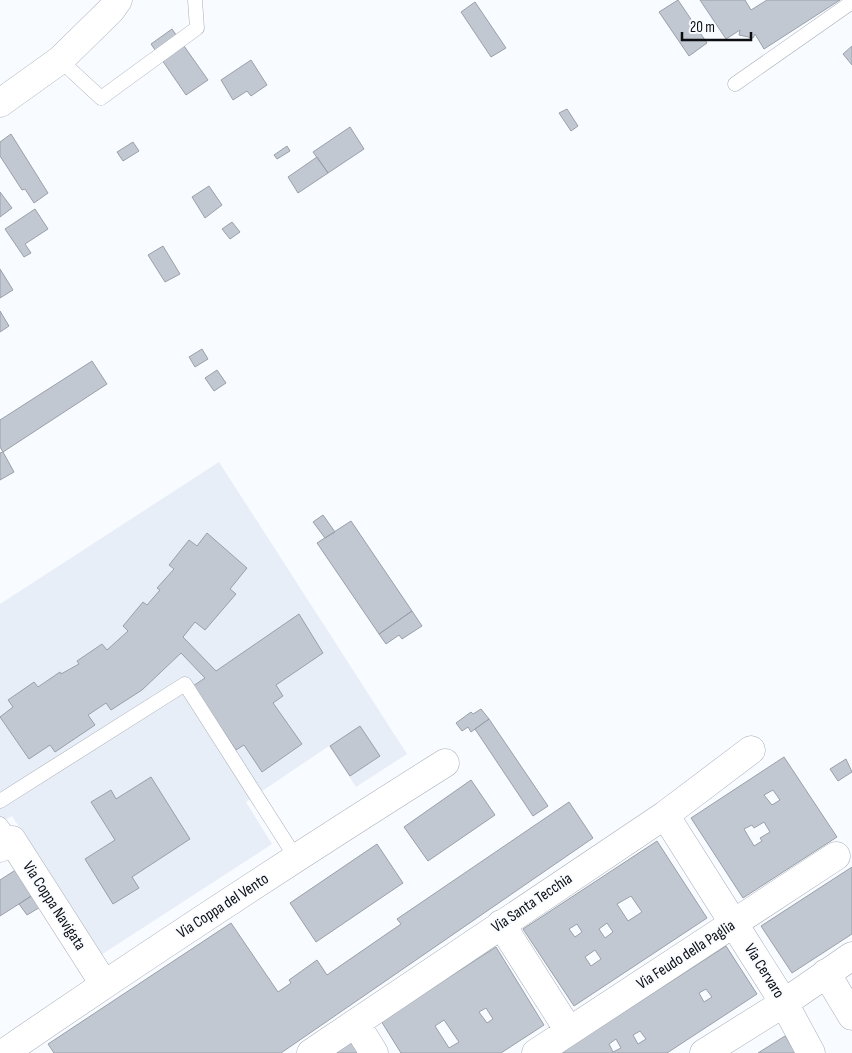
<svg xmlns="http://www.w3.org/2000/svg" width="852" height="1053" font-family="'Sofia Sans Condensed',sans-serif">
<rect width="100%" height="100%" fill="#f8fbff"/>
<path fill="#e8eef8" d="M 219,462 L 407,754 L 356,787 L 329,746 L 246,802 L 272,844 L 101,955 L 12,816 L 0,823 L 0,604 Z"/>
<path fill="#c2c8d2" stroke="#9aa0a9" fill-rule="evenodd" d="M 678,0 L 707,43 L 689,56 L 659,12 Z
M 700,0 L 745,0 L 751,10 L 767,0 L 840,0 L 764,49 L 755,34 L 753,38 L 739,35 L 740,30 L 726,39 Z
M 475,2 L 506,48 L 491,57 L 461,12 Z
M 172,29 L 208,80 L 186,95 L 151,44 Z
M 852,46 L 852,65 L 843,54 Z
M 251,60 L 267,85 L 251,96 L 247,91 L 233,100 L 221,80 Z
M 567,109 L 578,126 L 571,131 L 559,113 Z
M 350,127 L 364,149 L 328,173 L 313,152 Z
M 11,134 L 48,193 L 34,203 L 25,189 L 22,190 L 0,156 L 0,142 Z
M 133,142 L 139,151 L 123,161 L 117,152 Z
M 287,146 L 290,151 L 277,159 L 274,155 Z
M 317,157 L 328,173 L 298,193 L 288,177 Z
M 209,186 L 222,205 L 205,218 L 192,197 Z
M 0,192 L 12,208 L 0,217 Z
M 35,209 L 48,229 L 25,244 L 31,253 L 24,257 L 5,229 Z
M 232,222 L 240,232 L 230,239 L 222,229 Z
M 163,246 L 180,274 L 165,282 L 148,255 Z
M 0,269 L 13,290 L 0,298 Z
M 0,311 L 9,326 L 0,332 Z
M 202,349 L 208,359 L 195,367 L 189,357 Z
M 92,361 L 107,384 L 3,452 L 0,447 L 0,420 Z
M 217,370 L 226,383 L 214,391 L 205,378 Z
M 3,452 L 14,472 L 0,480 L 0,453 Z
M 323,515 L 335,532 L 325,538 L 313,522 Z
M 351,521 L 412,611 L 379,634 L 317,543 Z
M 207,533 L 247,568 L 230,589 L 236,594 L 205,630 L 195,622 L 183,637 L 216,671 L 299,614 L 323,653 L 276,685 L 283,696 L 273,703 L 302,744 L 262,772 L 244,745 L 236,750 L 193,686 L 205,678 L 181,653 L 142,690 L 111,710 L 106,703 L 88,715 L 95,725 L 55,752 L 50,745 L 29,759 L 0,717 L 13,707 L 8,700 L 34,682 L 38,687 L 60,672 L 61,674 L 79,664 L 77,661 L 102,644 L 107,650 L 128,631 L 123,626 L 143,602 L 147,605 L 160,590 L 157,588 L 174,569 L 169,565 L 189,540 L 197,546 Z
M 412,611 L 422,626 L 402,639 L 399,635 L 386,644 L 379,634 Z
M 481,709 L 489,719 L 471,732 L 468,727 L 462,731 L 456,723 L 471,712 L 473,714 Z
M 489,719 L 548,806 L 533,816 L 475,729 Z
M 360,726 L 380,756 L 350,776 L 330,746 Z
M 784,757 L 837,837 L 743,898 L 691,818 ZM 773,790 L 780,800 L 772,805 L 764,795 ZM 764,822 L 770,832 L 760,838 L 762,841 L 754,846 L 744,829 L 752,825 L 754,828 Z
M 846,759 L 852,772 L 838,781 L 830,769 Z
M 151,777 L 190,839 L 132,877 L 139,888 L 113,904 L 85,859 L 115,840 L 91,802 L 111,790 L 116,799 Z
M 471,780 L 495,815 L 428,861 L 404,827 Z
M 569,802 L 593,838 L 281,1053 L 54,1053 L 48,1044 L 231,923 L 278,992 L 291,983 L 289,980 L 317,960 L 327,975 L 401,924 L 397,919 Z
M 657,841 L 707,918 L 574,1006 L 523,929 ZM 631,896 L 642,912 L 628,921 L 617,904 ZM 607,923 L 613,932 L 605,938 L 599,929 ZM 577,924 L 582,932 L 575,937 L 569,929 ZM 595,950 L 601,959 L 591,966 L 585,957 Z
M 377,844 L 403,883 L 316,942 L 290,903 Z
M 852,867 L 852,934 L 792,973 L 761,926 Z
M 17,869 L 33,895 L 0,916 L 0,880 Z
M 34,894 L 42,906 L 27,915 L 19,904 Z
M 726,946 L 757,994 L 667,1053 L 560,1053 ZM 706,989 L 712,997 L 704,1002 L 699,993 ZM 640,1031 L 646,1039 L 638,1044 L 633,1035 ZM 616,1039 L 621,1048 L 613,1052 L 609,1044 Z
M 496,947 L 544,1025 L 501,1053 L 401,1053 L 381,1021 ZM 486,1008 L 493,1019 L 487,1023 L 479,1012 ZM 444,1020 L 459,1042 L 449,1048 L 435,1026 Z
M 785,1036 L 796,1053 L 758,1053 Z
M 352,1041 L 361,1053 L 334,1053 Z"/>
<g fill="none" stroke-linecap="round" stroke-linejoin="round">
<defs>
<path id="service" d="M 60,60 L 101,98 L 197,28 L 195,0
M 735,84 L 852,2
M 0,801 L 185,684 L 296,858
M 0,824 L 12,840"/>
<path id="minor" d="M 0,103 L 60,60 L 111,10 L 118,0
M 665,815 L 784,1003 L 811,1053
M 0,848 L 12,840 L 104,984
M 501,924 L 569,1031
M 826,973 L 852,1016
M 356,1024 L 374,1053
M 4,1053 C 149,953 296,857 445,763
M 311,1053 L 665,815 L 751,750
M 536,1053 L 836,856
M 704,1053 L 784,1003 L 852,956"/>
</defs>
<use href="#service" stroke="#a8aeb7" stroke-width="15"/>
<use href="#minor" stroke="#a8aeb7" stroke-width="29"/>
<use href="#service" stroke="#fff" stroke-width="14"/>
<use href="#minor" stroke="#fff" stroke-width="28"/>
</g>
<g text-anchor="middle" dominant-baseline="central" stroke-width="4" stroke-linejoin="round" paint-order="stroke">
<g font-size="16" fill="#0c0e11" stroke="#f8fbff">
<text transform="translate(532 903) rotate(-34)">Via Santa Tecchia</text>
<text transform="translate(54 906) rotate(57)">Via Coppa Navigata</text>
<text transform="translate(223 906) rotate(-33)">Via Coppa del Vento</text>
<text transform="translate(686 955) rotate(-33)">Via Feudo della Paglia</text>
<text transform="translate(764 971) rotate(58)">Via Cervaro</text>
</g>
</g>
<path d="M682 32v8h69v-8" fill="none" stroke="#0c0e11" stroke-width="2.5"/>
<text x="690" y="32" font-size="15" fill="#0c0e11" stroke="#f8fbff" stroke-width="4" paint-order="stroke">20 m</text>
</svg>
